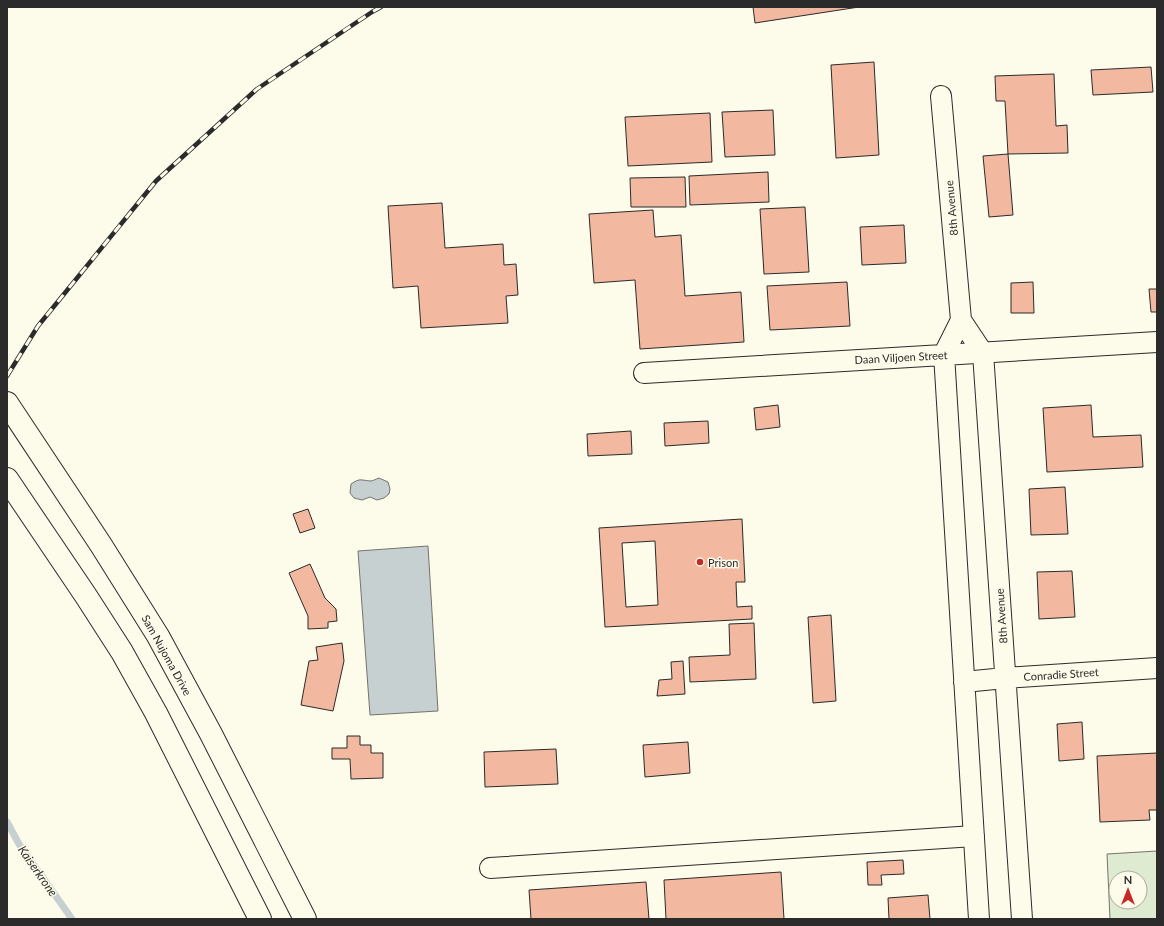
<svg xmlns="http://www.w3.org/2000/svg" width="1164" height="926" font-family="Lato,sans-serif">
<rect width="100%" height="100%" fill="#fdfbea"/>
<path fill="#deebd1" stroke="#74746e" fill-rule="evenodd" d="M 1157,851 L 1157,919 L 1110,919 L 1107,854 ZM 1116,878 L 1140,878 L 1140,902 L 1116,902 Z"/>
<path fill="#c7d0d0" stroke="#74746e" d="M 379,478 L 388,482 L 390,489 L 389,494 L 384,498 L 377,500 L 370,497 L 362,500 L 354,498 L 350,493 L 351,484 C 360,478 360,480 370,481 C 373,481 376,479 379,478 Z
M 428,546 L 438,711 L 370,715 L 358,551 Z"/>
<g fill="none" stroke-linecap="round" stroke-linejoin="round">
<path stroke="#c7d0d0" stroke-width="7" d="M 7,822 L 19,844 L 72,919"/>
</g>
<path fill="#f2b8a0" stroke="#2b2b2b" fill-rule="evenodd" d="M 753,7 L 859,7 L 755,23 Z
M 874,62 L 879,155 L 836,158 L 831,65 Z
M 1151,67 L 1153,92 L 1093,95 L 1091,70 Z
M 1054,74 L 1056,126 L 1067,125 L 1068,153 L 1008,154 L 1005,101 L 996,101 L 995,76 Z
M 773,110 L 775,155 L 725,157 L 722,112 Z
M 710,113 L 712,162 L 628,166 L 625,117 Z
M 1008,154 L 1013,215 L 989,217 L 983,156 Z
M 768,172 L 769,202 L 690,205 L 689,176 Z
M 685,177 L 686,207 L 631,207 L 630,178 Z
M 442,203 L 445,248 L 503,244 L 504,265 L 516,264 L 518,295 L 506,296 L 508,323 L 421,328 L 418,286 L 393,288 L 388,206 Z
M 805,207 L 809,272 L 764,274 L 760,209 Z
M 653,210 L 655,237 L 681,235 L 685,296 L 741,292 L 744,342 L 640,349 L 635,280 L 594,283 L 589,214 Z
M 904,225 L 906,263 L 862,265 L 860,227 Z
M 847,282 L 850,326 L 770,330 L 767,286 Z
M 1033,282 L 1034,313 L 1011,313 L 1011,283 Z
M 1149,289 L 1157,289 L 1157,312 L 1151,312 Z
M 778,405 L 780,427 L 756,430 L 754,408 Z
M 1091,405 L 1093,437 L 1141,435 L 1143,467 L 1047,472 L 1043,408 Z
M 708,421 L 709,443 L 665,446 L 664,423 Z
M 631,431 L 632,454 L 588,456 L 587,434 Z
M 1065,487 L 1068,534 L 1031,535 L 1029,489 Z
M 308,509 L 315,528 L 300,533 L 293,514 Z
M 742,519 L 745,582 L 736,582 L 737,607 L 752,606 L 752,619 L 605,627 L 599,528 ZM 655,541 L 658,605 L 626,607 L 622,543 Z
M 310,564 L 325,598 L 336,609 L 337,621 L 328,622 L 328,628 L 308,629 L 308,616 L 289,573 Z
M 1072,571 L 1075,617 L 1039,619 L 1037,572 Z
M 831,615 L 836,701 L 813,703 L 808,617 Z
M 754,623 L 756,679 L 690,682 L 689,657 L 730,655 L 729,624 Z
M 342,643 L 344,661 L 333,711 L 301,705 L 309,661 L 318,660 L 316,647 Z
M 683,661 L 685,694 L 657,696 L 659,680 L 672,679 L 671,662 Z
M 1082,722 L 1084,759 L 1059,761 L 1057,724 Z
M 347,736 L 360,736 L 360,745 L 371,745 L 371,753 L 383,753 L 383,778 L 351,779 L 350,759 L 332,759 L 332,748 L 347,748 Z
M 688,742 L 690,773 L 645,777 L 643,745 Z
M 556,749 L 558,784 L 485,787 L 484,752 Z
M 1157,753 L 1157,810 L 1149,810 L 1150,820 L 1100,822 L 1097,756 Z
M 903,860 L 904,874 L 881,875 L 882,885 L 868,885 L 867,862 Z
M 781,872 L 784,919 L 666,919 L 664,880 Z
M 646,882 L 649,919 L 531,919 L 529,890 Z
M 928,895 L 930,919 L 889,919 L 888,898 Z"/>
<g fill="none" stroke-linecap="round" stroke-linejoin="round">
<defs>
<path id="street" d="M 941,96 L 961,320 L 983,353 L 1022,919
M 961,320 L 944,354 L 979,919
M 644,373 L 1157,342
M 964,682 L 1005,678 L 1157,668
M 490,868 L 974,836"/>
<path id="secondary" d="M 7,403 L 101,545 L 158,636 L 211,734 L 305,919
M 7,479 L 86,596 L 122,652 L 156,713 L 260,919"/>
</defs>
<use href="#street" stroke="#2b2b2b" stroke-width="22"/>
<use href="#secondary" stroke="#2b2b2b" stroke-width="24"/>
<use href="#street" stroke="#fdfbea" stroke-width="20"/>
<use href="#secondary" stroke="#fdfbea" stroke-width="22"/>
<defs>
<path id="rail" d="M 7,376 L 38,326 L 156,181 L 257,89 L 372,12 L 381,7"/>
</defs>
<use href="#rail" stroke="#2b2b2b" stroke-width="4.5"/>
<use href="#rail" stroke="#fdfbea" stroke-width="3" stroke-dasharray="9" stroke-linecap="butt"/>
</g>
<circle fill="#c62828" stroke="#fdfbea" stroke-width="1.5" cx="700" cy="562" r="4"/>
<g text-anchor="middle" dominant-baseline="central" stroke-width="3" stroke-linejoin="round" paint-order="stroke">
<g font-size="11" fill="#2b2b2b" stroke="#fdfbea">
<text transform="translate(951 208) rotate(-95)">8th Avenue</text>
<text transform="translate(901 357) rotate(-3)">Daan Viljoen Street</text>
<text transform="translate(1001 616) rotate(-94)">8th Avenue</text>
<text transform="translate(167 655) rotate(61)">Sam Nujoma Drive</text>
<text transform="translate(1061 674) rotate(-4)">Conradie Street</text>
</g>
<g font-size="11" fill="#2b2b2b" stroke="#fdfbea" text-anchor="start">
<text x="708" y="562">Prison</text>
</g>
<g font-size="12" font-style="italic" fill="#2b2b2b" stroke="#fdfbea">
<text transform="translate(38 871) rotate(55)">Kaiserkrone</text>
</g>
</g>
<rect width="1164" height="926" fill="none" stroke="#2b2b2b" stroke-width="16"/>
<g transform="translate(1128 890)"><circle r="19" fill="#fdfbea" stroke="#a9a89e"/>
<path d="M0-3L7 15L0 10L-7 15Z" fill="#c62828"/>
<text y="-6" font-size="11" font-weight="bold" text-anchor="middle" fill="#2b2b2b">N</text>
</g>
</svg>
